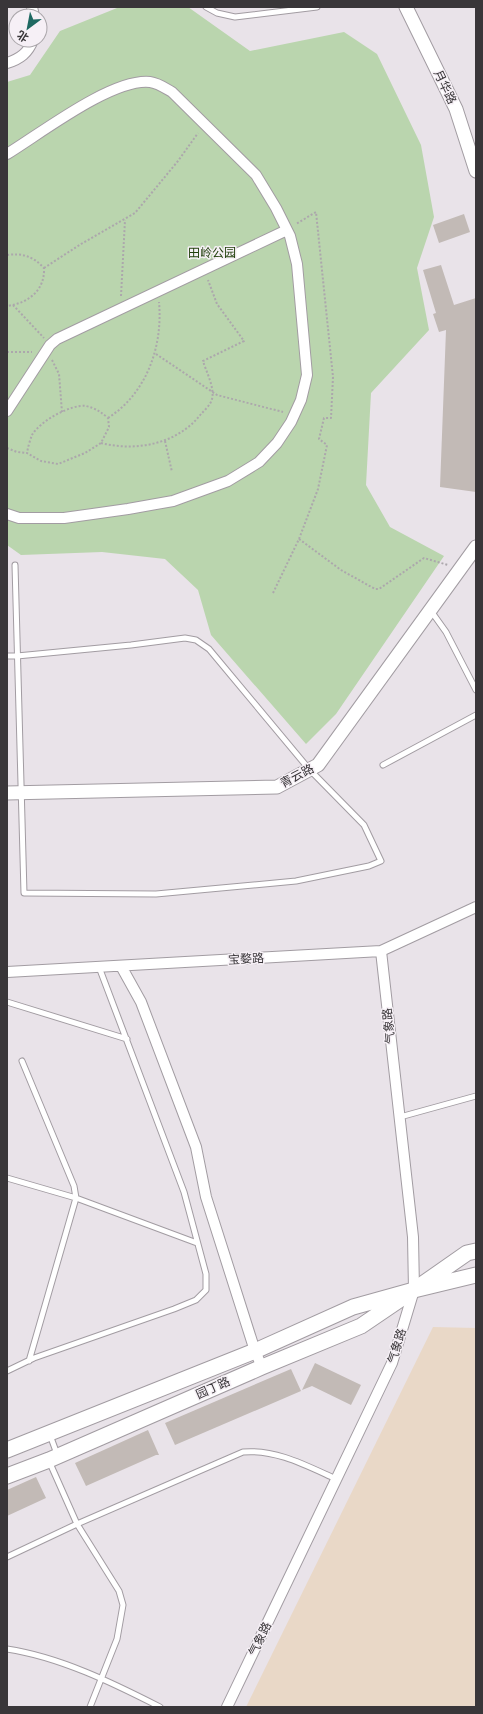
<svg xmlns="http://www.w3.org/2000/svg" width="483" height="1714" font-family="'Fira Sans','Noto Sans SC',sans-serif">
<rect width="100%" height="100%" fill="#e9e3e9"/>
<path fill="#e9d8c7" d="M 433,1327 L 476,1328 L 476,1707 L 246,1707 Z"/>
<path fill="#bad5ae" d="M 126,7 L 188,7 L 250,51 L 344,32 L 377,54 L 421,145 L 434,217 L 417,268 L 429,330 L 371,393 L 366,485 L 390,527 L 444,556 L 336,714 L 306,744 L 211,635 L 198,590 L 165,559 L 102,552 L 21,555 L 7,545 L 7,82 L 30,75 L 60,31 L 117,8 Z"/>
<path fill="#c2bab6" d="M 464,214 L 470,232 L 439,243 L 433,225 Z
M 441,265 L 454,305 L 476,298 L 476,492 L 440,487 L 446,330 L 439,332 L 433,314 L 436,313 L 423,270 Z
M 315,1363 L 361,1385 L 351,1405 L 312,1386 L 302,1390 Z
M 291,1369 L 301,1391 L 175,1445 L 165,1423 Z
M 148,1430 L 159,1455 L 156,1455 L 86,1486 L 75,1463 Z
M 36,1477 L 46,1498 L 7,1516 L 7,1490 Z"/>
<g fill="none" stroke-linecap="round" stroke-linejoin="round">
<defs>
<path id="service" d="M 206,7 L 217,13 L 235,17 L 317,7
M 431,611 L 446,632 L 476,690
M 7,656 L 17,656 L 131,645 L 185,638 L 196,640 L 209,649 L 309,769 L 364,825 L 381,861 L 369,866 L 296,881 L 156,894 L 24,893 C 21,783 18,674 15,565
M 383,765 L 476,715
M 7,1002 L 127,1039
M 22,1061 L 74,1186 L 76,1198 L 29,1361
M 400,1117 L 476,1096
M 7,1178 L 76,1198 L 197,1243
M 7,1371 L 34,1358 L 174,1309 L 196,1300 L 206,1290 L 206,1274 L 184,1192 L 99,967
M 50,1435 L 57,1454
M 49,1461 L 77,1524 L 119,1591 L 123,1605 L 117,1639 L 90,1707
M 7,1557 L 77,1524 L 243,1452 C 276,1449 307,1466 336,1479
M 7,1649 C 60,1657 113,1683 160,1707"/>
<path id="minor" d="M 32,7 L 34,16
M 7,63 C 20,59 28,53 33,40
M 7,154 C 40,134 112,78 150,82 C 158,83 165,88 172,92 L 256,175 L 276,208 L 290,236 L 297,264 L 307,375 L 301,400 L 291,422 L 277,443 L 259,462 L 228,481 L 173,501 L 128,509 L 64,518 L 19,518 L 7,514
M 7,411 L 50,345 L 57,339 L 287,230
M 121,966 L 141,1002 L 196,1147 L 206,1197 L 255,1351 L 262,1367
M 7,972 L 381,951 L 476,907
M 227,1707 L 392,1363 L 414,1290 L 413,1237 L 381,951"/>
<path id="tertiary" d="M 406,7 L 456,109 L 476,171
M 7,793 L 277,787 L 318,765 L 476,547"/>
<path id="secondary" d="M 7,1450 L 255,1351 L 353,1307 L 414,1290 L 467,1253 L 476,1251
M 7,1476 L 49,1460 L 262,1367 L 361,1326 L 414,1290 L 476,1275"/>
</defs>
<use href="#service" stroke="#a29ca2" stroke-width="7"/>
<use href="#minor" stroke="#a29ca2" stroke-width="12"/>
<use href="#tertiary" stroke="#a29ca2" stroke-width="15"/>
<use href="#secondary" stroke="#a29ca2" stroke-width="17"/>
<path stroke="#aca7ac" stroke-width="2" stroke-dasharray="2 2" stroke-linecap="butt" d="M 7,255 C 22,253 33,256 44,268 C 45,290 29,303 7,306
M 44,268 L 81,244 L 135,213 L 178,161 L 198,133
M 121,296 L 125,220
M 13,305 L 44,338
M 7,352 L 32,352
M 156,354 L 217,395 L 283,412
M 52,360 L 59,374 L 62,412
M 108,418 C 147,393 163,346 159,302
M 165,441 L 172,472
M 101,443 C 136,452 178,444 201,414 C 205,410 211,404 212,399 C 215,388 206,371 203,361 L 244,341 L 217,304 L 208,280
M 7,448 L 17,452 L 27,453 L 41,461 L 58,464 L 85,453 L 101,443 L 109,427 L 108,418 C 101,412 95,408 86,406 C 71,404 40,421 32,435 C 30,440 28,447 27,453
M 299,539 L 341,570 L 375,589 L 379,589 L 424,558 L 448,565
M 273,593 L 299,539 L 318,489 L 327,445 L 319,439 L 324,418 L 331,418 L 333,377 L 316,212 L 296,224"/>
<use href="#service" stroke="#fff" stroke-width="5"/>
<use href="#minor" stroke="#fff" stroke-width="10"/>
<use href="#tertiary" stroke="#fff" stroke-width="13"/>
<use href="#secondary" stroke="#fff" stroke-width="15"/>
</g>
<g text-anchor="middle" dominant-baseline="central" stroke-width="3" stroke-linejoin="round" paint-order="stroke">
<g font-size="12" fill="#393639" stroke="#f6f0f6">
<text transform="translate(445 87) rotate(64)">月华路</text>
<text transform="translate(297 776) rotate(-28)">青云路</text>
<text transform="translate(246 959) rotate(-3)">宝婺路</text>
<text transform="translate(389 1026) rotate(-96)">气象路</text>
<text transform="translate(397 1346) rotate(-73)">气象路</text>
<text transform="translate(213 1388) rotate(-24)">园丁路</text>
<text transform="translate(260 1639) rotate(-64)">气象路</text>
</g>
<g font-size="12" fill="#203f0b" stroke="#f6f0f6">
<text x="212" y="253">田岭公园</text>
</g>
</g>
<rect width="483" height="1714" fill="none" stroke="#393639" stroke-width="16"/>
<g transform="translate(28 28) rotate(212)"><circle r="19" fill="#f6f0f6" stroke="#aaa6aa"/>
<path d="M0-3L7 15L0 10L-7 15Z" fill="#1f6962"/>
<text y="-6" font-size="11" font-weight="bold" text-anchor="middle" fill="#393639">北</text>
</g>
</svg>
